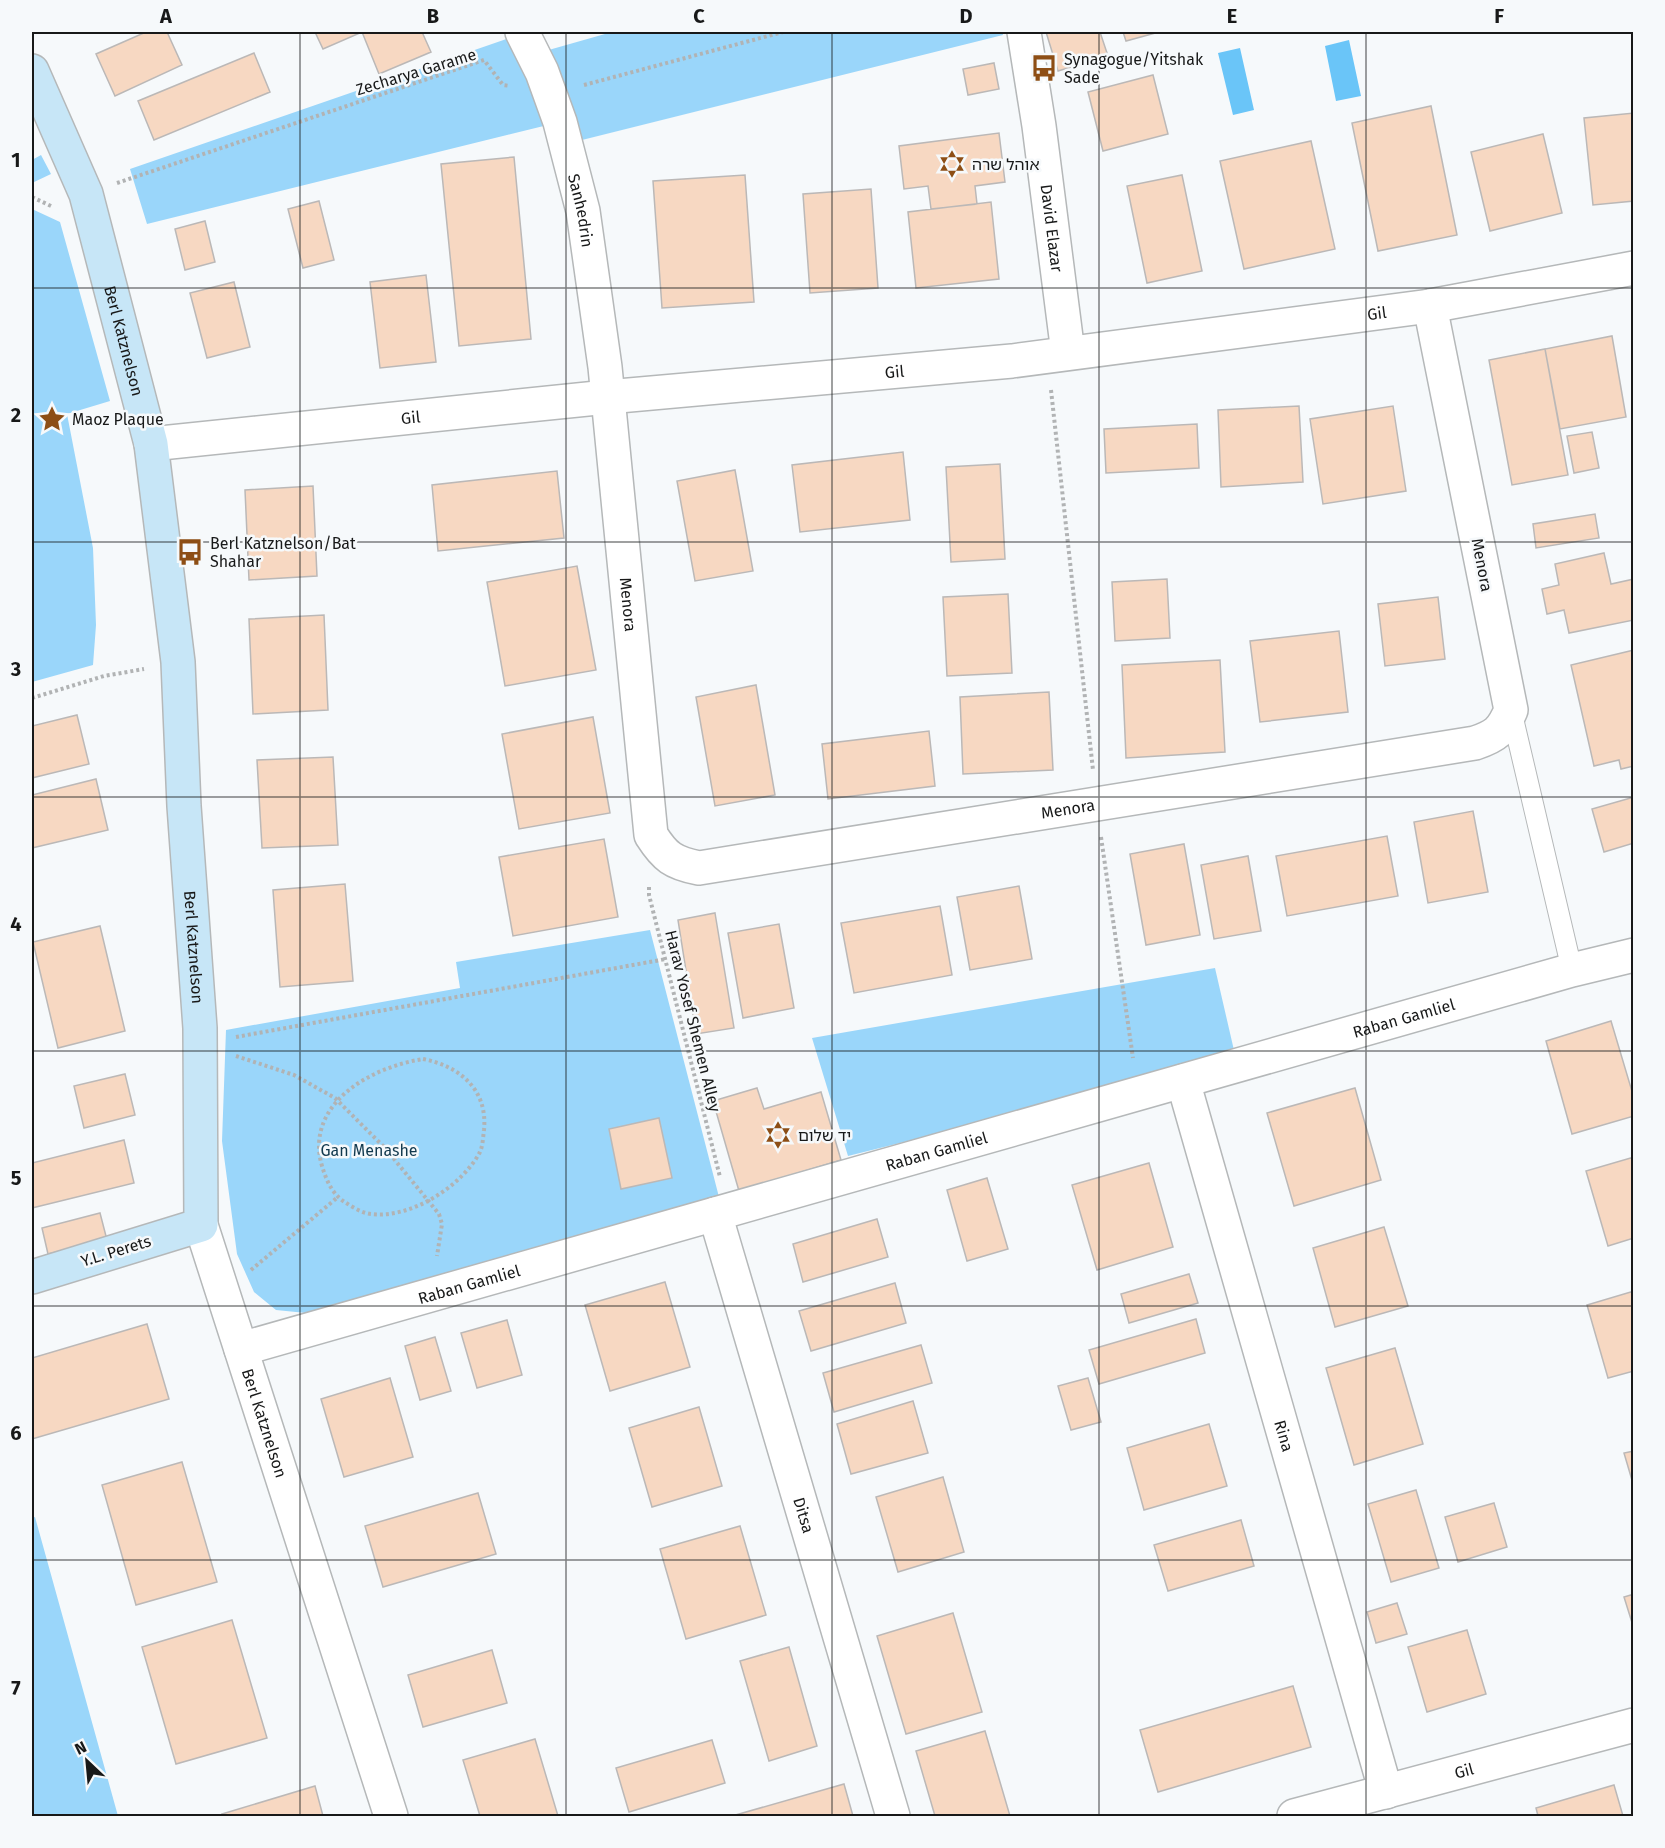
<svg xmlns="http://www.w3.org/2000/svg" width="1665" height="1848" font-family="'Fira Sans','Noto Sans Hebrew',sans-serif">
<rect width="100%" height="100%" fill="#f6f9fb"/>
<path fill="#9ad6fa" d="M 612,32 L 1002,32 L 1003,35 L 566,144 L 560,122 L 147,224 L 130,169 L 512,37 L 524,57 Z
M 41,155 L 51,174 L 32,183 L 32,160 Z
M 32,209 L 60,222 L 110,401 L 67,414 L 93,548 L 96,625 L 93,665 L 32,682 Z
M 650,930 L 719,1197 L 339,1307 L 306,1313 L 276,1310 L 254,1292 L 237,1254 L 222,1141 L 226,1030 L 460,988 L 456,962 Z
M 1215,968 L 1236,1059 L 848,1156 L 812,1038 Z
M 35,1517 L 118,1816 L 32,1816 L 32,1518 Z"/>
<path fill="#6ac5f8" d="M 1349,40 L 1361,96 L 1336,101 L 1325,46 Z
M 1240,48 L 1254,110 L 1233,115 L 1218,53 Z"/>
<path fill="#f7d8c2" stroke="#bbb8b7" stroke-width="1.5" d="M 146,32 L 167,32 L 182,65 L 115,96 L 96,54 Z
M 315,32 L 422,32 L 431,52 L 379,74 L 362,32 L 323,49 Z
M 1046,32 L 1100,32 L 1108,56 L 1058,71 Z
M 1123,32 L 1159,32 L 1126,41 Z
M 254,53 L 270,92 L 154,140 L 138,101 Z
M 994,63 L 999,89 L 968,95 L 963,69 Z
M 1153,75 L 1168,134 L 1103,151 L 1088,92 Z
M 1431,106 L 1457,235 L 1378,251 L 1352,123 Z
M 1634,113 L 1634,201 L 1593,205 L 1584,118 Z
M 999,133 L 1005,182 L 975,186 L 977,204 L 931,209 L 928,186 L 904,189 L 899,146 Z
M 1543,134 L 1562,213 L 1490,231 L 1471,152 Z
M 1311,141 L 1335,249 L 1244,269 L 1220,161 Z
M 514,157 L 531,339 L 459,346 L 441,164 Z
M 745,175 L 754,302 L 662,308 L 653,181 Z
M 1182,175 L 1202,271 L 1147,283 L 1127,186 Z
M 871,189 L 878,288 L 810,293 L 803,194 Z
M 319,201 L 334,260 L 303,268 L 288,209 Z
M 991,202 L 999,279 L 916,288 L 908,212 Z
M 205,221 L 215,262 L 185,270 L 175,229 Z
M 426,275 L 436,362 L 380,368 L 370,282 Z
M 234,282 L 250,347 L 207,358 L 190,293 Z
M 1612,336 L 1626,417 L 1560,429 L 1545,349 Z
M 1545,349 L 1568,475 L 1512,485 L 1489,360 Z
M 1299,406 L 1303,482 L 1221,487 L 1218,410 Z
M 1393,406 L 1406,491 L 1323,504 L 1310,419 Z
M 1197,424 L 1199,468 L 1106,473 L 1104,429 Z
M 1592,432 L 1599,468 L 1574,473 L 1567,436 Z
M 903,452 L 910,520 L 800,532 L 792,465 Z
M 1000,464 L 1005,559 L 951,562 L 946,467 Z
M 735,470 L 753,571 L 695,581 L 677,481 Z
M 557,471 L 564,538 L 438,551 L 432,485 Z
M 313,486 L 317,576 L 249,580 L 245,490 Z
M 1595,514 L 1599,538 L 1536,548 L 1533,524 Z
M 1604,553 L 1611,584 L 1634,579 L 1634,620 L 1569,633 L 1564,610 L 1547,614 L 1542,589 L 1559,585 L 1555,564 Z
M 577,566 L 596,670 L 505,686 L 487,582 Z
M 1167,579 L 1170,638 L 1115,641 L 1112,582 Z
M 1008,594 L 1012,673 L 947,676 L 943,597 Z
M 1438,597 L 1445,659 L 1385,666 L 1378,604 Z
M 324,615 L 328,710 L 253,714 L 249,619 Z
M 1339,631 L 1348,712 L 1260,722 L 1250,641 Z
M 1634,650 L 1634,766 L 1621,769 L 1619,760 L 1594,766 L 1571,665 Z
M 1220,660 L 1225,752 L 1126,758 L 1122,665 Z
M 756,685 L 775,795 L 715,806 L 696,697 Z
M 1049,692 L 1053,770 L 963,774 L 960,697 Z
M 77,715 L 89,764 L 32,778 L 32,726 Z
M 593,717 L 610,813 L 519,829 L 502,734 Z
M 929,731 L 935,786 L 828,799 L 822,744 Z
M 333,757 L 338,845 L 262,848 L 257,760 Z
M 96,779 L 108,830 L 32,848 L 32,795 Z
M 1634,797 L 1634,843 L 1604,852 L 1592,809 Z
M 1473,811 L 1488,892 L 1428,903 L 1414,822 Z
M 1387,836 L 1398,896 L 1287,916 L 1276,856 Z
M 604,839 L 618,917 L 513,936 L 499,857 Z
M 1184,844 L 1200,935 L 1146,945 L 1130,854 Z
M 1248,856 L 1261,931 L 1214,939 L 1201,865 Z
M 345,884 L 353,981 L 280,987 L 273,890 Z
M 1019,886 L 1032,959 L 970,970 L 957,897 Z
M 940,906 L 952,975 L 854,993 L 841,923 Z
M 715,913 L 734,1028 L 696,1034 L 678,920 Z
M 779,924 L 794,1008 L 743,1018 L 728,933 Z
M 100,926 L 125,1031 L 58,1048 L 33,942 Z
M 1611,1021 L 1634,1098 L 1634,1116 L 1572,1134 L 1546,1041 Z
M 125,1074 L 135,1115 L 84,1128 L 74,1086 Z
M 757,1088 L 764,1109 L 821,1092 L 841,1160 L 739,1191 L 713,1101 Z
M 1355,1088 L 1381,1180 L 1294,1206 L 1267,1113 Z
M 659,1118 L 672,1178 L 621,1189 L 609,1129 Z
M 124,1140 L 134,1183 L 32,1208 L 32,1163 Z
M 1634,1157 L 1634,1238 L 1608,1246 L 1586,1171 Z
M 1149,1163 L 1173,1247 L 1097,1270 L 1072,1185 Z
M 987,1178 L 1008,1249 L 967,1261 L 947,1190 Z
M 100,1213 L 107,1240 L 48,1254 L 42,1228 Z
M 877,1219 L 888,1257 L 803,1282 L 793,1244 Z
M 1384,1227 L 1408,1306 L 1335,1327 L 1313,1248 Z
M 1189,1274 L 1198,1303 L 1129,1323 L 1121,1294 Z
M 665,1282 L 690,1367 L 610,1391 L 585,1305 Z
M 895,1283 L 906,1323 L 811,1351 L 799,1311 Z
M 1634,1291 L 1634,1371 L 1608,1378 L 1587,1305 Z
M 1196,1319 L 1205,1353 L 1099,1384 L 1089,1350 Z
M 507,1320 L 522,1375 L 477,1388 L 461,1333 Z
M 147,1324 L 169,1399 L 32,1439 L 32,1358 Z
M 435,1337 L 451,1391 L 420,1400 L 405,1346 Z
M 921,1345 L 932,1383 L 834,1412 L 823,1373 Z
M 1395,1348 L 1423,1444 L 1354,1465 L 1326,1368 Z
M 390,1378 L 413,1457 L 344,1477 L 321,1399 Z
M 1088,1378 L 1101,1422 L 1071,1430 L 1058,1386 Z
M 913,1401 L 928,1453 L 851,1474 L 837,1424 Z
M 699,1407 L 722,1486 L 652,1507 L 629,1428 Z
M 1209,1424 L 1227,1486 L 1144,1510 L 1127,1448 Z
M 1634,1451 L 1634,1487 L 1624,1453 Z
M 182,1462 L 217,1582 L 136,1605 L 102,1485 Z
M 943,1477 L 964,1552 L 898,1572 L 876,1497 Z
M 1416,1490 L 1439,1568 L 1391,1582 L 1368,1504 Z
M 478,1493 L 496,1554 L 383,1587 L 365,1526 Z
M 1494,1503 L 1507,1547 L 1458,1562 L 1445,1517 Z
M 1241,1520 L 1254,1566 L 1168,1591 L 1154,1545 Z
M 740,1526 L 766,1615 L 686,1639 L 660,1549 Z
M 1634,1594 L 1634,1629 L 1624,1597 Z
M 1397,1603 L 1407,1634 L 1376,1643 L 1367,1612 Z
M 953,1613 L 982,1712 L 906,1734 L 877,1636 Z
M 232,1620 L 267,1738 L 176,1764 L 142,1647 Z
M 1467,1630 L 1486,1694 L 1427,1712 L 1408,1647 Z
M 789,1647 L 817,1746 L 769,1761 L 740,1661 Z
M 492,1650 L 507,1703 L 423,1727 L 408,1675 Z
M 1293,1686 L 1311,1747 L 1158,1792 L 1140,1730 Z
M 985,1731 L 1010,1816 L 935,1816 L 916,1751 Z
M 535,1739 L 558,1816 L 480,1816 L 463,1760 Z
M 712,1740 L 725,1783 L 629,1812 L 616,1768 Z
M 844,1784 L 853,1816 L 732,1816 Z
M 1614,1785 L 1623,1816 L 1538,1816 L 1536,1808 Z
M 315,1786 L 323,1816 L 223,1816 L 222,1814 Z"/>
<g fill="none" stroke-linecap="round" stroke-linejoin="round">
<defs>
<path id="lane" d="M 1511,710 L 1572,970"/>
<g id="street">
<path id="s1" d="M 522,32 L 542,72 L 560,122 L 583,211 L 605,367 L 651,835 C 665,857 673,863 699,868 L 1475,743 C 1496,736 1502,731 1511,710 L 1430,306"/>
<path id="s2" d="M 1024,32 L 1039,126 L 1068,353"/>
<path id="s3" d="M 151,444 L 607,397 L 1012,361 L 1430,306 L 1634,268"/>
<path id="s4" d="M 1183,1081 L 1386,1792"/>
<path id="s5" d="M 715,1214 L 893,1816"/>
<path id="s6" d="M 201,1225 L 391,1816"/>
<path id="s7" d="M 241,1349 L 1572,970 L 1634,955"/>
<path id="s8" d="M 1294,1816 L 1634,1725"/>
</g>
<g id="secondary">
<path id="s9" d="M 32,71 L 86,194 L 151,444 L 178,662 L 184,806 L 200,1028 L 201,1225 L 32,1277"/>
</g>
</defs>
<use href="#lane" stroke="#b5b8b9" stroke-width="22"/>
<use href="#street" stroke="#b5b8b9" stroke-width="36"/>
<use href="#secondary" stroke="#b5b8b9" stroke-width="36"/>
<path stroke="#b1b3b4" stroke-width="4" stroke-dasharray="3 3" stroke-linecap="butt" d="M 584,85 L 783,32
M 117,183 L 484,60 L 503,85 L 510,86
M 32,197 L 51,206
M 1051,390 L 1093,770
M 32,698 L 104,676 L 144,669
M 1101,837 L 1133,1058
M 649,887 L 649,895 L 720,1177
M 236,1037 L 666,959
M 236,1056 L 294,1075 L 335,1098 L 385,1148 L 439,1214 L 442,1224 L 437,1256
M 423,1059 C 459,1066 488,1089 484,1130 C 483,1137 483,1145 480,1152 C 462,1186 411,1219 371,1214 C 361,1213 351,1206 343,1201 C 331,1192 326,1179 322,1166 C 304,1104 371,1067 423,1059 Z
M 251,1270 L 338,1197"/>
<use href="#lane" stroke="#fff" stroke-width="20"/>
<use href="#street" stroke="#fff" stroke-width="33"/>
<use href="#secondary" stroke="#c7e6f7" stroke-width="33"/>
</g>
<path fill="none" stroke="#181919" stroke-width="1.5" stroke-opacity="0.55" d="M 300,32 L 300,1816M 566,32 L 566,1816M 832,32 L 832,1816M 1099,32 L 1099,1816M 1366,32 L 1366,1816M 32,288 L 1634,288M 32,542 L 1634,542M 32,797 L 1634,797M 32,1051 L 1634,1051M 32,1306 L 1634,1306M 32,1560 L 1634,1560"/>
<defs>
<symbol id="bus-bare" viewBox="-9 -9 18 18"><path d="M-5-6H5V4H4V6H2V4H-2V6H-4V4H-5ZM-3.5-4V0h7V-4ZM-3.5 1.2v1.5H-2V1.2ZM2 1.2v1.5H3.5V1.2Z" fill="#8d4e15" stroke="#f6f9fb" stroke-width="2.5" paint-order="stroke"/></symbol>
<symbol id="synagogue-bare" viewBox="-9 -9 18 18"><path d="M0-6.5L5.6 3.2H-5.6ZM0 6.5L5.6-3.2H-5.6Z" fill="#8d4e15" stroke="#f6f9fb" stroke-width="2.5" paint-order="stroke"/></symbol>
<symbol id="sight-bare" viewBox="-9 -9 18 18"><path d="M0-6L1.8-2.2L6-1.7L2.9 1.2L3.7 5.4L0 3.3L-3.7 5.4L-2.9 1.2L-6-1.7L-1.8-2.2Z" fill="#8d4e15" stroke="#f6f9fb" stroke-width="2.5" paint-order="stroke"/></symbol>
</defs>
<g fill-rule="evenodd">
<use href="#bus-bare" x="1025" y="49" width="38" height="38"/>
<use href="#synagogue-bare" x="933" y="145" width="38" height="38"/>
<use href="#sight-bare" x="33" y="400" width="38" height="38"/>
<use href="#bus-bare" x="171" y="533" width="38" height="38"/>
<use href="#synagogue-bare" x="759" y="1116" width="38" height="38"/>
</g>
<g text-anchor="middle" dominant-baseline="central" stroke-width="5" stroke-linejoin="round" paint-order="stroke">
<g font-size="16" fill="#181919" stroke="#f6f9fb" text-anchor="start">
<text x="1064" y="59">Synagogue/Yitshak<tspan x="1064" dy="18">Sade</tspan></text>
<text x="972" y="164">אוהל שרה</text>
<text x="72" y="419">Maoz Plaque</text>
<text x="210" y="543">Berl Katznelson/Bat<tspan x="210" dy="18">Shahar</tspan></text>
<text x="798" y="1135">יד שלום</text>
</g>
<g font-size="16" fill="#181919" stroke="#f6f9fb">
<text transform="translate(416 72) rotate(-17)">Zecharya Garame</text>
<text stroke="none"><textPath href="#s1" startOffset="189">Sanhedrin</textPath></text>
<text stroke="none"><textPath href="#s2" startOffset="198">David Elazar</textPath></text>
<text stroke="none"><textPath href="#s3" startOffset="1233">Gil</textPath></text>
<text stroke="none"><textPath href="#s9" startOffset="286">Berl Katznelson</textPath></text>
<text stroke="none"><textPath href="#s3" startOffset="747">Gil</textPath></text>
<text stroke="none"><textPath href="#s3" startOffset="261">Gil</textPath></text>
<text transform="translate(1482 565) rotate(79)">Menora</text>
<text stroke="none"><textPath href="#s1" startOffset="586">Menora</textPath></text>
<text stroke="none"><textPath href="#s1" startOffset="1252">Menora</textPath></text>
<text stroke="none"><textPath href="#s9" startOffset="898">Berl Katznelson</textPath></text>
<text stroke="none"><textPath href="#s7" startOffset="1209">Raban Gamliel</textPath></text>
<text transform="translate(693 1021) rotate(76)">Harav Yosef Shemen Alley</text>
<text stroke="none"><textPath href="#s7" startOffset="723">Raban Gamliel</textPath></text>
<text transform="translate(116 1251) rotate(-17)">Y.L. Perets</text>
<text stroke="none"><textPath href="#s7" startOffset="237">Raban Gamliel</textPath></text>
<text stroke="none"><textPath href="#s6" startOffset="208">Berl Katznelson</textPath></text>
<text stroke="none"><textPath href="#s4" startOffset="369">Rina</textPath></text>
<text stroke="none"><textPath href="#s5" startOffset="314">Ditsa</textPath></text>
<text stroke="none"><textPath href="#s8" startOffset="176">Gil</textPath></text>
</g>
<g font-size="16" fill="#11394e" stroke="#f6f9fb">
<text x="369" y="1150">Gan Menashe</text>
</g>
</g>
<rect width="1665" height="1848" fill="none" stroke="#f6f9fb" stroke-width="66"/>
<g transform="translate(87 1761) rotate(334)" stroke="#f6f9fb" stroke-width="4.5" paint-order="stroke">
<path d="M0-4.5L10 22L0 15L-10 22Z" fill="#181919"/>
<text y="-9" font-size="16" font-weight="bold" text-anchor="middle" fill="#181919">N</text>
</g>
<rect x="33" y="33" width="1599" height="1782" fill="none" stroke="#181919" stroke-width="2"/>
<g font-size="20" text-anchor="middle" font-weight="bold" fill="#181919">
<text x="166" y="23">A</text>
<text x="433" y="23">B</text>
<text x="699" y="23">C</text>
<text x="966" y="23">D</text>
<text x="1232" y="23">E</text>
<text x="1499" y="23">F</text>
<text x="16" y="167">1</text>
<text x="16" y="422">2</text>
<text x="16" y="676">3</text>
<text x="16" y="931">4</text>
<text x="16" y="1185">5</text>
<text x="16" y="1440">6</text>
<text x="16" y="1695">7</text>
</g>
</svg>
